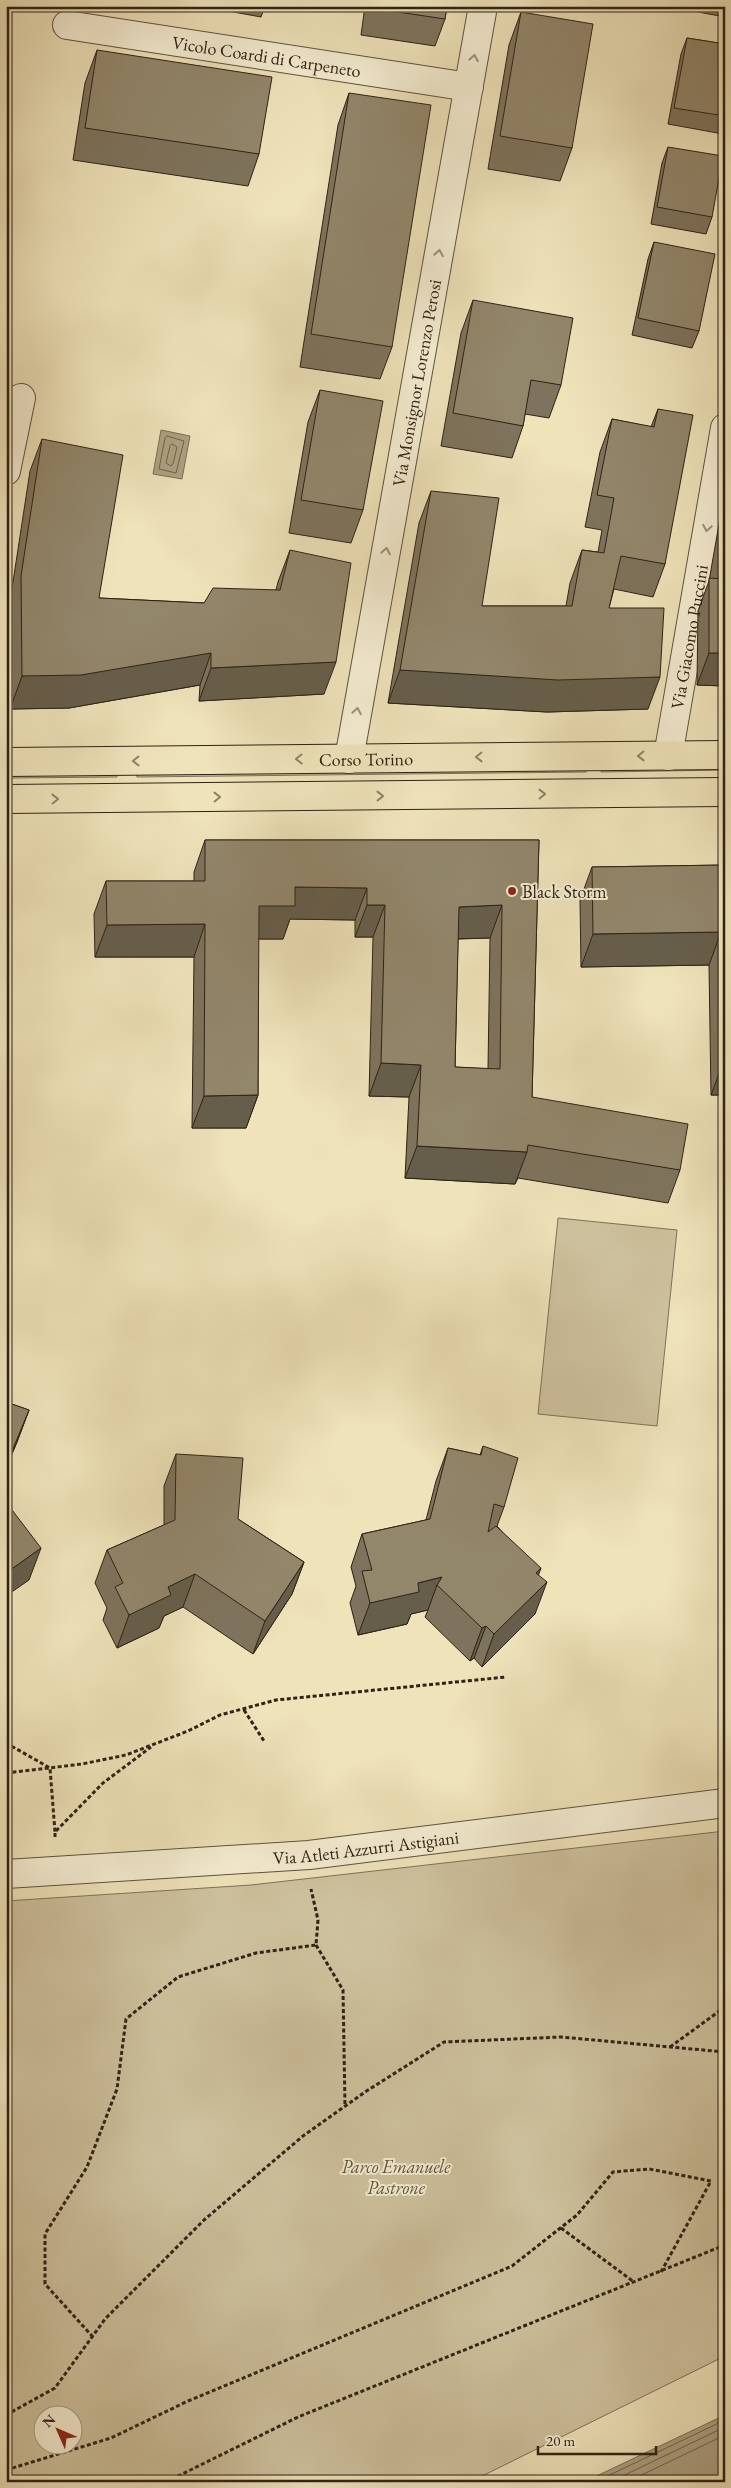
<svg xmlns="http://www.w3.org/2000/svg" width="731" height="2488" font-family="'EB Garamond',serif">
<rect width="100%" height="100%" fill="#efe3ba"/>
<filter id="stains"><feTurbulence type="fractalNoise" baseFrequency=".004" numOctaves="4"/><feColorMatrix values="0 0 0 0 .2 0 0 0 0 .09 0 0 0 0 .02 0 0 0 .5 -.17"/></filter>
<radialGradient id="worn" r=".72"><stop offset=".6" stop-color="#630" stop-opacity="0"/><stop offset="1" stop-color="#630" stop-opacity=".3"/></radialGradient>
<path fill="#cec29e" stroke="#7e725a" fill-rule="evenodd" d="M 725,768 L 725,770 L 601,772 L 601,769 Z
M 586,769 L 586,772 L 137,777 L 136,774 Z
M 117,774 L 117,777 L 6,778 L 6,775 Z
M 558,1218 L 677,1230 L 657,1426 L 538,1414 Z
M 725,1831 L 725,2356 L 470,2482 L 6,2482 L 6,1901 L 251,1885 ZM 42,2416 L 72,2416 L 72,2446 L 42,2446 Z"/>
<path fill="#ada182" stroke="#7a6e57" d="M 161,430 L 190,436 L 182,479 L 153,474 Z
M 725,2415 L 725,2482 L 584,2482 Z"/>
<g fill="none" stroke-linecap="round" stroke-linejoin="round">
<path stroke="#6e624c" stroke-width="1" d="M 167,436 L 184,441 L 176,473 L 159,469 L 165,438 Z
M 172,444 L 177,447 L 173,464 L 171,466 L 166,463 L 170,446 Z
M 595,2482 L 725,2420
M 610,2482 L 725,2427
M 627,2482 L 725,2435"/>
<defs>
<g id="minor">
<path id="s1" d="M 67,25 L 469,87"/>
<path d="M 6,471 L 21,398"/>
<path id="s2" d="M 668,756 L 725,428"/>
<path id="s3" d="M 349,759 L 483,6"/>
<path id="s4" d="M 6,1874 L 309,1855 L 725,1803"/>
</g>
<g id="primary">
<path id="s5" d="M 6,762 L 725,755"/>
<path d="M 6,799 L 725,792"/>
</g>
</defs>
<use href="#minor" stroke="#5e523f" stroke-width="30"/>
<use href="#primary" stroke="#2e2216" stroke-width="30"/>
<path stroke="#2e2216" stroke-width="3" stroke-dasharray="4 2.5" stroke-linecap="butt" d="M 244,1710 L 264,1741
M 6,1743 L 50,1768 L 55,1832
M 6,1773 L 82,1764 L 126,1755 L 188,1731 L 220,1715 L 276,1700 L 506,1677
M 55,1837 L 55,1832 L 103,1783 L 151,1747
M 316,1945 L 343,1990 L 345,2106
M 670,2047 L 725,2007
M 561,2228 L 634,2282
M 93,2337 L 45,2284 L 45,2234 L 87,2167 L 117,2089 L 126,2019 L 178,1977 L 256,1953 L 316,1945 L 318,1920 L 311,1889
M 6,2415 L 55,2388 L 105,2319 L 204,2220 L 303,2136 L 365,2092 L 444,2042 L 561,2037 L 725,2052
M 6,2470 L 111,2438 L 188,2401 L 512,2266 L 577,2215 L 613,2172 L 649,2169 L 711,2181 L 661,2272
M 166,2482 L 298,2417 L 725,2245"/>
<use href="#minor" stroke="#f5edd2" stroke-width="28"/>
<use href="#primary" stroke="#efe3ba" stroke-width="28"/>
</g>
<path fill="#7e735c" stroke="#2e2216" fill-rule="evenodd" d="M 200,6 L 265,6 L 261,17 Z
M 365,6 L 447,6 L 445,19 L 435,46 L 361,35 Z
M 699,6 L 725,6 L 725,17 L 698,12 Z
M 521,12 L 572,148 L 560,181 L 488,169 L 509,45 Z
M 687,38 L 725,44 L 725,131 L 723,134 L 668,124 L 681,54 Z
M 97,50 L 259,154 L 248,186 L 73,160 L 85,83 Z
M 349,93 L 392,347 L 380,379 L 300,367 L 338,125 Z
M 668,147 L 712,217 L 706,234 L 651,224 L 662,163 Z
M 654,242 L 699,331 L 692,348 L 632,335 L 648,259 Z
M 473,300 L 561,385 L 549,418 L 525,414 L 523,426 L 512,458 L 441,446 L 461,333 Z
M 320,390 L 363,510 L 351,543 L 289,533 L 308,422 Z
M 658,409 L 665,564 L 653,597 L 614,589 L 609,608 L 648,709 L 547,712 L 388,703 L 419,523 L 431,491 L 482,606 L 566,606 L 570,583 L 582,550 L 598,552 L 602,530 L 585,527 L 600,452 L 612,419 L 651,427 Z
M 42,439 L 99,598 L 204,603 L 276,590 L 278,582 L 290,550 L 324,694 L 199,701 L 200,685 L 69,708 L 10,709 L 9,608 L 30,471 Z
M 725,490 L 725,686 L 697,685 L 698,611 L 709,581 Z
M 205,840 L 539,840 L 532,1097 L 680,1170 L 668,1203 L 518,1178 L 515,1184 L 405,1178 L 409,1097 L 369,1096 L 373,937 L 355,937 L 355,920 L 290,919 L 283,939 L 258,939 L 258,1095 L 246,1128 L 192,1128 L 194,957 L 95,957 L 94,914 L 106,881 L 194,881 L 194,872 ZM 490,938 L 488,1069 L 455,1067 L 458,939 Z
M 725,865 L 725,1095 L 711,1095 L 709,965 L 581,967 L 580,900 L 592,867 Z
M 6,1402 L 29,1410 L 17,1442 L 6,1468 Z
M 483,1446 L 504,1507 L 497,1526 L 538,1574 L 535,1614 L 482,1667 L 474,1658 L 470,1661 L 425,1617 L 428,1610 L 411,1614 L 407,1624 L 358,1635 L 350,1603 L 356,1586 L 351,1567 L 362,1534 L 426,1520 L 436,1481 L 448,1448 L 480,1455 Z
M 176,1454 L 238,1519 L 304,1562 L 292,1594 L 253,1654 L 183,1607 L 164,1616 L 159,1628 L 117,1648 L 103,1620 L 107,1608 L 95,1583 L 107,1550 L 164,1525 L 164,1486 Z"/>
<path fill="#665e4b" stroke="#2e2216" d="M 211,653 L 200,685 L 69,708 L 10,709 L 22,676 Z
M 709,653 L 725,653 L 725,686 L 697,685 Z
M 336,662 L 324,694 L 199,701 L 211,668 Z
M 400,670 L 660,677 L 648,709 L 547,712 L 388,703 Z
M 295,887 L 367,888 L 355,920 L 290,919 L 283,939 L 247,939 L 259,906 Z
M 367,905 L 385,905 L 373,937 L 355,937 Z
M 502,905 L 490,938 L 448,939 L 459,907 Z
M 205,924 L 194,957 L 95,957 L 107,925 Z
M 721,932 L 709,965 L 581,967 L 593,934 Z
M 381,1063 L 421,1065 L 409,1097 L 369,1096 Z
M 723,1063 L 725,1063 L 725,1095 L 711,1095 Z
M 258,1095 L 246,1128 L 192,1128 L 204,1096 Z
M 417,1146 L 527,1152 L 515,1184 L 405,1178 Z
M 29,1410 L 17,1442 L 6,1468 L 6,1465 L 10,1456 Z
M 41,1548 L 29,1580 L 6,1596 L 6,1573 Z
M 304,1562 L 292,1594 L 253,1654 L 265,1621 Z
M 541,1568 L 530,1599 L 547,1582 L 535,1614 L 482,1667 L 494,1634 L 536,1573 Z
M 195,1574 L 183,1607 L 164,1616 L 159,1628 L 117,1648 L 129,1615 L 168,1587 Z
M 442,1577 L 437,1585 L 428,1610 L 411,1614 L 407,1624 L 358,1635 L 370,1603 L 418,1583 Z
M 486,1626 L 474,1658 L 470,1661 L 482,1628 Z"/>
<path fill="#92866b" stroke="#2e2216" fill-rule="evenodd" d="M 371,6 L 447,6 L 445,19 L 371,8 Z
M 521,12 L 593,24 L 572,148 L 500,136 Z
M 687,38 L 725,44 L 725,116 L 674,108 Z
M 97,50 L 272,77 L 259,154 L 85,128 Z
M 349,93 L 431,105 L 392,347 L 311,334 Z
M 668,147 L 723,156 L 712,217 L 657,207 Z
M 654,242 L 715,254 L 699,331 L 638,318 Z
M 473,300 L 573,318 L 561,385 L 531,380 L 523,426 L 453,413 Z
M 320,390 L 383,401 L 363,510 L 301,500 Z
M 658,409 L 693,415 L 665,564 L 621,556 L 609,608 L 664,608 L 660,677 L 558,680 L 400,670 L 431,491 L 499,498 L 482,606 L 572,606 L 582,550 L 604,553 L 614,498 L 597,495 L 612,419 L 654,427 Z
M 42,439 L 123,455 L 99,598 L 204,603 L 213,588 L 280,590 L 290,550 L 351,563 L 336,662 L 211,668 L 211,653 L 81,675 L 22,676 L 21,576 Z
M 725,524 L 725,551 L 720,550 Z
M 709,578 L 725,579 L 725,653 L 709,653 Z
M 205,840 L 539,840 L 532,1097 L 688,1124 L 680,1170 L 528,1145 L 527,1152 L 417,1146 L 421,1065 L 381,1063 L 385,905 L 367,905 L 367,888 L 295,887 L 295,906 L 259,906 L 258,1095 L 204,1096 L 205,924 L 107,925 L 106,881 L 205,881 ZM 502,905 L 500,1069 L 455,1067 L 459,907 Z
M 725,865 L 725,1063 L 723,1063 L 721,932 L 593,934 L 592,867 Z
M 6,1402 L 29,1410 L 10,1456 L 6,1454 Z
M 483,1446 L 518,1458 L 504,1507 L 494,1504 L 488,1532 L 496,1526 L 541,1568 L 536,1573 L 547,1582 L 494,1634 L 486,1626 L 482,1628 L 437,1585 L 442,1577 L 418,1583 L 419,1592 L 370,1603 L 362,1571 L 372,1570 L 362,1534 L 430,1519 L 448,1448 L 481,1455 Z
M 176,1454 L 243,1458 L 238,1519 L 304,1562 L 265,1621 L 195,1574 L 168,1587 L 171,1595 L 129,1615 L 115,1587 L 123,1583 L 107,1550 L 175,1520 Z
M 6,1502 L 41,1548 L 6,1573 Z"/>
<defs><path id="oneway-chevron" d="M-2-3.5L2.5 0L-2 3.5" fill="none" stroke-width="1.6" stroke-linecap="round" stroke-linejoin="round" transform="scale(1.25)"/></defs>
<g stroke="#9b927d">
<use href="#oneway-chevron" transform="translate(474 58) rotate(-80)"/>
<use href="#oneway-chevron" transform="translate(439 253) rotate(-80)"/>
<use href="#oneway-chevron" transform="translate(707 528) rotate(100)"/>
<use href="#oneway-chevron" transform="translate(386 551) rotate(-80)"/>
<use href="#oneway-chevron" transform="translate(357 711) rotate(-80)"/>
</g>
<g stroke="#8e8268">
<use href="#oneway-chevron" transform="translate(641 756) rotate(179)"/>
<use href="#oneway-chevron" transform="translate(479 757) rotate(179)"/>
<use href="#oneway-chevron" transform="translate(299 759) rotate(179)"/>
<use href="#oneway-chevron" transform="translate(136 761) rotate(179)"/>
<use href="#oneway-chevron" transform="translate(542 794) rotate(-1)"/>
<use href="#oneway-chevron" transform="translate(380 796) rotate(-1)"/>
<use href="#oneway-chevron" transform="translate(217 797) rotate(-1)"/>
<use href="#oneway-chevron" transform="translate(55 799) rotate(-1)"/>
</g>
<circle fill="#8f2418" stroke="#f5edd2" stroke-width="2" cx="512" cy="891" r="5"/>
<g text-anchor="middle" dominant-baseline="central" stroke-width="4" stroke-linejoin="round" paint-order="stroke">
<g font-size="18" fill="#2e2216" stroke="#f5edd2">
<text stroke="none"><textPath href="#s1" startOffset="202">Vicolo Coardi di Carpeneto</textPath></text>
<text stroke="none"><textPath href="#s3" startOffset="382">Via Monsignor Lorenzo Perosi</textPath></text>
<text stroke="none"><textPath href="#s2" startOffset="121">Via Giacomo Puccini</textPath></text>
<text stroke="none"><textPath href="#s5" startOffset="360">Corso Torino</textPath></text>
<text stroke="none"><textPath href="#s4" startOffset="361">Via Atleti Azzurri Astigiani</textPath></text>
</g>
<g font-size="18" fill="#2e2216" stroke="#f5edd2" text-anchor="start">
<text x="522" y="891">Black Storm</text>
</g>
<g font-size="18" font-style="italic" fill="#5e523f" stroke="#f5edd2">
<text x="396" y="2166">Parco Emanuele<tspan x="396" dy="21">Pastrone</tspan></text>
</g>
</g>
<rect width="731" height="2488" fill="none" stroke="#efe3ba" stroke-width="25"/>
<rect x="8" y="8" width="716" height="2473" fill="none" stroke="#2e2216" stroke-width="2.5"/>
<rect x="12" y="12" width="706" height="2463" fill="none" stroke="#2e2216"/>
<g transform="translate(58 2430) rotate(315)"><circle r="24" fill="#f5edd2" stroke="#a59c87"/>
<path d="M0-4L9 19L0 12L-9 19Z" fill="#8f2418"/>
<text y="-8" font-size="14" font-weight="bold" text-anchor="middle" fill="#2e2216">N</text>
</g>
<path d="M538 2446v8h118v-8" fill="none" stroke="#2e2216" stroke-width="2.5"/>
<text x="546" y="2446" font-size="15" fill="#2e2216" stroke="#f5edd2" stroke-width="4" paint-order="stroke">20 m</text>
<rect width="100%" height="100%" filter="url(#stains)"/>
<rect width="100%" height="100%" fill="url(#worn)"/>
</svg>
